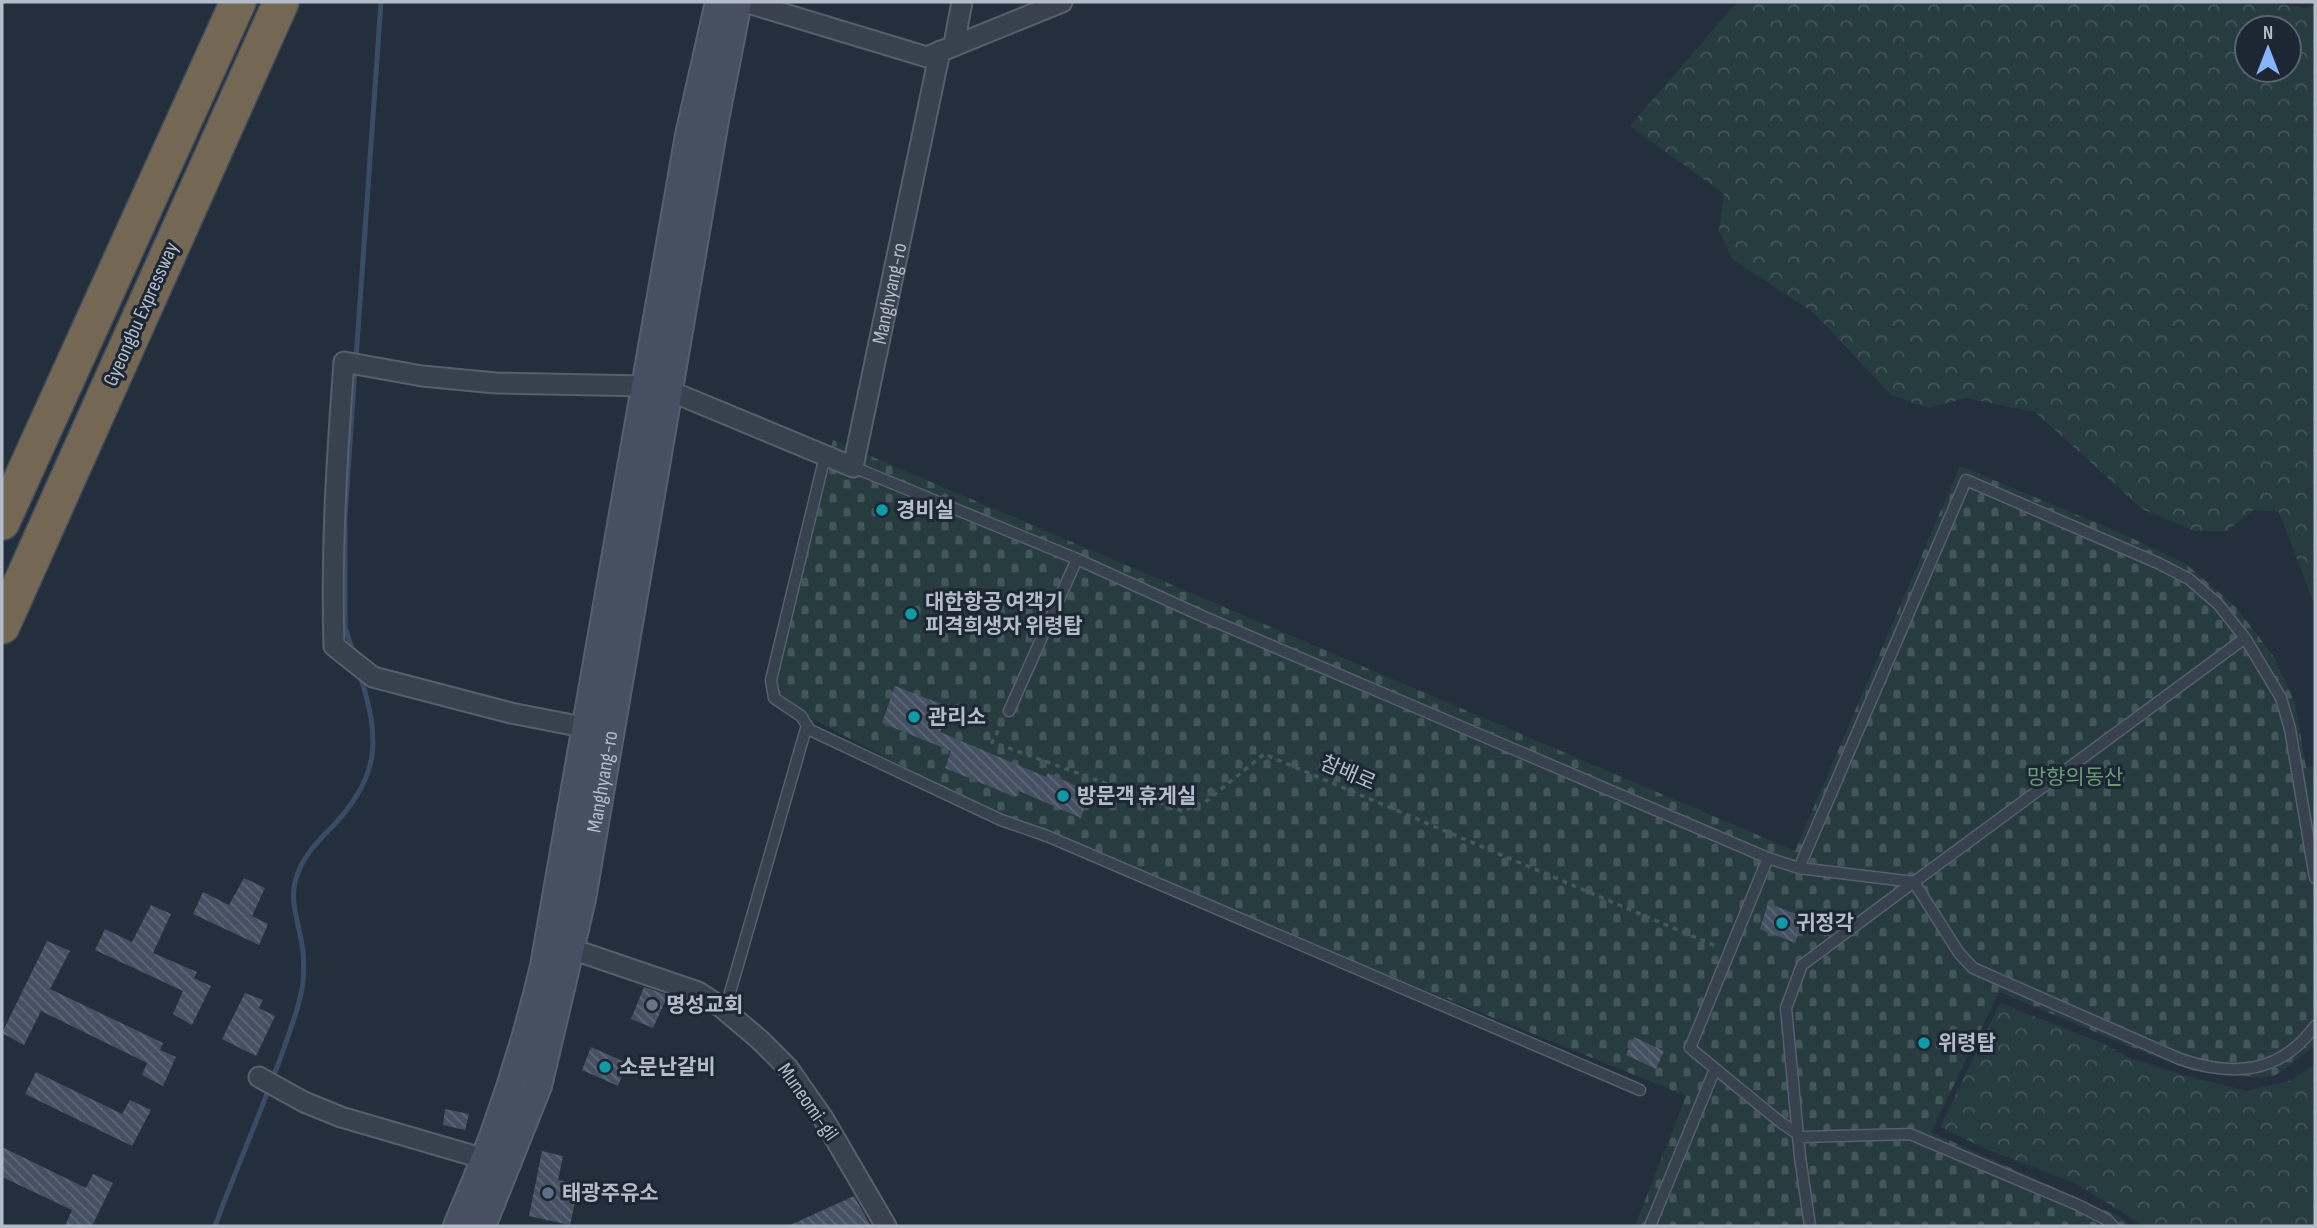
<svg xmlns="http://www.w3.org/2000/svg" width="2317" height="1228" font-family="'Sofia Sans Condensed','Noto Sans KR',sans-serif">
<defs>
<pattern id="forest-crowns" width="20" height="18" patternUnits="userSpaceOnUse" patternTransform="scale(1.75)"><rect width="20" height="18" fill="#263c3f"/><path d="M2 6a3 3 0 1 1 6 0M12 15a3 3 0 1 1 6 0" fill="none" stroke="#435659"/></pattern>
<pattern id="cemetery-stones" width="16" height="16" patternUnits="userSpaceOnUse" patternTransform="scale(1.75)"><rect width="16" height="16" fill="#263c3f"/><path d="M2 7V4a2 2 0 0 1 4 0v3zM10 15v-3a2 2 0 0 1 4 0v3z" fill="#435659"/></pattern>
<pattern id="building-back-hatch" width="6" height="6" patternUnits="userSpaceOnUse" patternTransform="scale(1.75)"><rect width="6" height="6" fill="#455162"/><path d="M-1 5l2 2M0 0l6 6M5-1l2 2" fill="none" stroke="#5d6877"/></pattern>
</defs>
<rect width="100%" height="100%" fill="#242f3e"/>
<path fill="url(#forest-crowns)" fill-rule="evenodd" d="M 1737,2 L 2269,2 L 2305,8 L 2315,5 L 2315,606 L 2279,512 L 2253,510 L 2228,531 L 2195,531 L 2142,509 L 2035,412 L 1965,398 L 1929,408 L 1891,395 L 1814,313 L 1732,259 L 1719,230 L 1724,194 L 1630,126 ZM 2247,28 L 2289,28 L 2289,70 L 2247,70 Z
M 2000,1003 L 2102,1043 L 2132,1059 L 2183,1075 L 2247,1091 L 2292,1080 L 2315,1064 L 2315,1226 L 2144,1226 L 2077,1184 L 1986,1149 L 1940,1127 Z"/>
<path fill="url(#cemetery-stones)" d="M 833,440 L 1795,851 L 1960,466 L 2121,533 L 2186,564 L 2235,606 L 2274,657 L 2295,703 L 2306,767 L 2315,766 L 2315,1046 L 2276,1075 L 2261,1078 L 2197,1072 L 2141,1051 L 1999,992 L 1931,1132 L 2122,1218 L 2130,1226 L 1635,1226 L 1686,1096 L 972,806 L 912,771 L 799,712 L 780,699 L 775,691 L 775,682 Z"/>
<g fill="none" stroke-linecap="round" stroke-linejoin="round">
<path stroke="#394c67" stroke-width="5" d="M 356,359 L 381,2
M 353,652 L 345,627 L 345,517 L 355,369
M 215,1226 C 237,1166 263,1108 284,1048 C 291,1027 301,1003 303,982 C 304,970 304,956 302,945 C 299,924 290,903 295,882 C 301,858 316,843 333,826 C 381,775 380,738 360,675"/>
</g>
<path fill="url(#building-back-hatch)" d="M 895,686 L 944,705 L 940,715 L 946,718 L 940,732 L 1046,777 L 1048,773 L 1089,792 L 1081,818 L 1017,790 L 1015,797 L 945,768 L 951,751 L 882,723 Z
M 244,878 L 265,888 L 252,916 L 268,924 L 259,945 L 193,914 L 203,892 L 229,905 Z
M 1768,903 L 1804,917 L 1795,943 L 1760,929 Z
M 151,905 L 171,914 L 153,953 L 197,972 L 194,978 L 211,986 L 192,1025 L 173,1014 L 183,991 L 95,950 L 105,929 L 132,942 Z
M 47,941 L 70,951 L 50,989 L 163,1043 L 160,1050 L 176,1057 L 163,1086 L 142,1075 L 147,1063 L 41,1011 L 24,1045 L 2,1033 Z
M 644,987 L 668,995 L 653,1028 L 631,1019 Z
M 245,993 L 263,1000 L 259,1008 L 275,1016 L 256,1056 L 222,1039 Z
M 1634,1037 L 1664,1051 L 1656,1069 L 1626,1055 Z
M 591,1047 L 627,1063 L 618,1086 L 582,1070 Z
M 36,1072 L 122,1114 L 130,1100 L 151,1110 L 132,1146 L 25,1094 Z
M 445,1109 L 469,1114 L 465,1130 L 443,1125 Z
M 2,1147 L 86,1188 L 93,1174 L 113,1183 L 92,1226 L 65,1226 L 72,1210 L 2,1177 Z
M 542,1151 L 563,1156 L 558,1180 L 579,1184 L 570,1225 L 529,1216 Z
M 854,1196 L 871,1226 L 788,1226 Z"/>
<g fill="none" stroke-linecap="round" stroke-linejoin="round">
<defs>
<path id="service" d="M 825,456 L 771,680 L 774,698 L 801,716 L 810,730 L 1001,820 L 1047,836 L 1640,1090
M 853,467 L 1077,559 L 1202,616 L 1768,858 L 1799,868 L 1914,882 L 2245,638
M 1009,711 L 1077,559
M 1768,858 L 1690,1048 L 1779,1121 L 1802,1137 L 1910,1134 L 2078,1205 L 2107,1220 L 2113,1226
M 1799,868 L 1966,480 L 2160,564 L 2189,579 L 2218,604 L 2245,638 L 2281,698 L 2290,729 L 2315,878
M 725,1010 L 807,725
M 1650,1226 L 1715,1069
M 1810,1226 L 1800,1157 L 1786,1008 L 1802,965 L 1914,882 L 1959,953 L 1973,968 L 2180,1059 C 2233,1077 2280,1074 2315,1026"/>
<g id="minor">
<path d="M 745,2 L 927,57 L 1062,2"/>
<path d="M 954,44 L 962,2"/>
<path id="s1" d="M 598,730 L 511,713 L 373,677 L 334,646 C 331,551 337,456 344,362 L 422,376 L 496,383 L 646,386 L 670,391 L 853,467 L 940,51"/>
<path d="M 560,945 L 698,992 L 721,1007 L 760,1040 L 788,1068 L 823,1118 L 886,1226"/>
<path d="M 259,1077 L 304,1102 L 341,1117 L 495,1162"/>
</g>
<g id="secondary">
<path d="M 457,1226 C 494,1142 523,1055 544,966 L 689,135 L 719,2"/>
<path id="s2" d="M 482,1226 L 538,1086 L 582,899 L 715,120 L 738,2"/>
</g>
<path id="motorway" d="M 2,522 L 238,2
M 2,626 L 281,2"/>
</defs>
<use href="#service" stroke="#565f6c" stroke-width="13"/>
<use href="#minor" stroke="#565f6c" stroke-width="23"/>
<use href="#secondary" stroke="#565f6c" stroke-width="30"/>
<use href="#motorway" stroke="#434c59" stroke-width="38"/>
<path stroke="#44595c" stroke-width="3.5" stroke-dasharray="5 5" stroke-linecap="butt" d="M 1003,722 L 992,742 L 1182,811 L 1204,803 L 1264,754 L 1718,947"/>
<use href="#service" stroke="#38414e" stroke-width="10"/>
<use href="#minor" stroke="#38414e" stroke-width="19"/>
<use href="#secondary" stroke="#465061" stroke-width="26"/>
<use href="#motorway" stroke="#746855" stroke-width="35"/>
</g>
<g fill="#0f9aa8" stroke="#1d2633" stroke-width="2.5">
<circle cx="882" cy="510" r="7"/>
<circle cx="911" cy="614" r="7"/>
<circle cx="914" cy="717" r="7"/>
<circle cx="1063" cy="796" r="7"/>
<circle cx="1782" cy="923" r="7"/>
<circle cx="1924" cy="1043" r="7"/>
<circle cx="605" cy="1067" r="7"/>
</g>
<circle fill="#6b7280" stroke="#1d2633" stroke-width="2.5" cx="652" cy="1005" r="7"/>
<circle fill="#5c6f8a" stroke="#1d2633" stroke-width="2.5" cx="548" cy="1193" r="7"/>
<g text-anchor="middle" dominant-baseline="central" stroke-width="6" stroke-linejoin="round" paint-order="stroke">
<g font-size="21" fill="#b4bcc9" stroke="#1d2633">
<text stroke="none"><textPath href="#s1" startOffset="1269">Manghyang-ro</textPath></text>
<text transform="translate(141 314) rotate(-66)">Gyeongbu Expressway</text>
<text transform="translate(1348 773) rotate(23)">참배로</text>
<text stroke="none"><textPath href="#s2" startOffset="462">Manghyang-ro</textPath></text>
<text transform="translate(808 1102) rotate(55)">Muneomi-gil</text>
</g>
<g font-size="21" font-weight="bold" fill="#b4bcc9" stroke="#1d2633" text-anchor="start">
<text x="896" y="510">경비실</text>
<text x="925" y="602">대한항공 여객기<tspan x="925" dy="24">피격희생자 위령탑</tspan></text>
<text x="928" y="717">관리소</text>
<text x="1077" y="796">방문객 휴게실</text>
<text x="1796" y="923">귀정각</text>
<text x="666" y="1005">명성교회</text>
<text x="1938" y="1043">위령탑</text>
<text x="619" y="1067">소문난갈비</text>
<text x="562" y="1193">태광주유소</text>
</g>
<g font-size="21" fill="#6b9a76" stroke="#1d2633">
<text x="2075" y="777">망향의동산</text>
</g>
</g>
<rect width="2317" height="1228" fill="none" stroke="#b4bcc9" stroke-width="7"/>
<g transform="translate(2268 49)"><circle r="33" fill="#1d2633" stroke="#59626f" stroke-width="2"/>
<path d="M0-5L12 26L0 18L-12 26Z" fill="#8ab4f8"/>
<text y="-10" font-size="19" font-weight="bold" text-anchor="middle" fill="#b4bcc9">N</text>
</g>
</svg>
